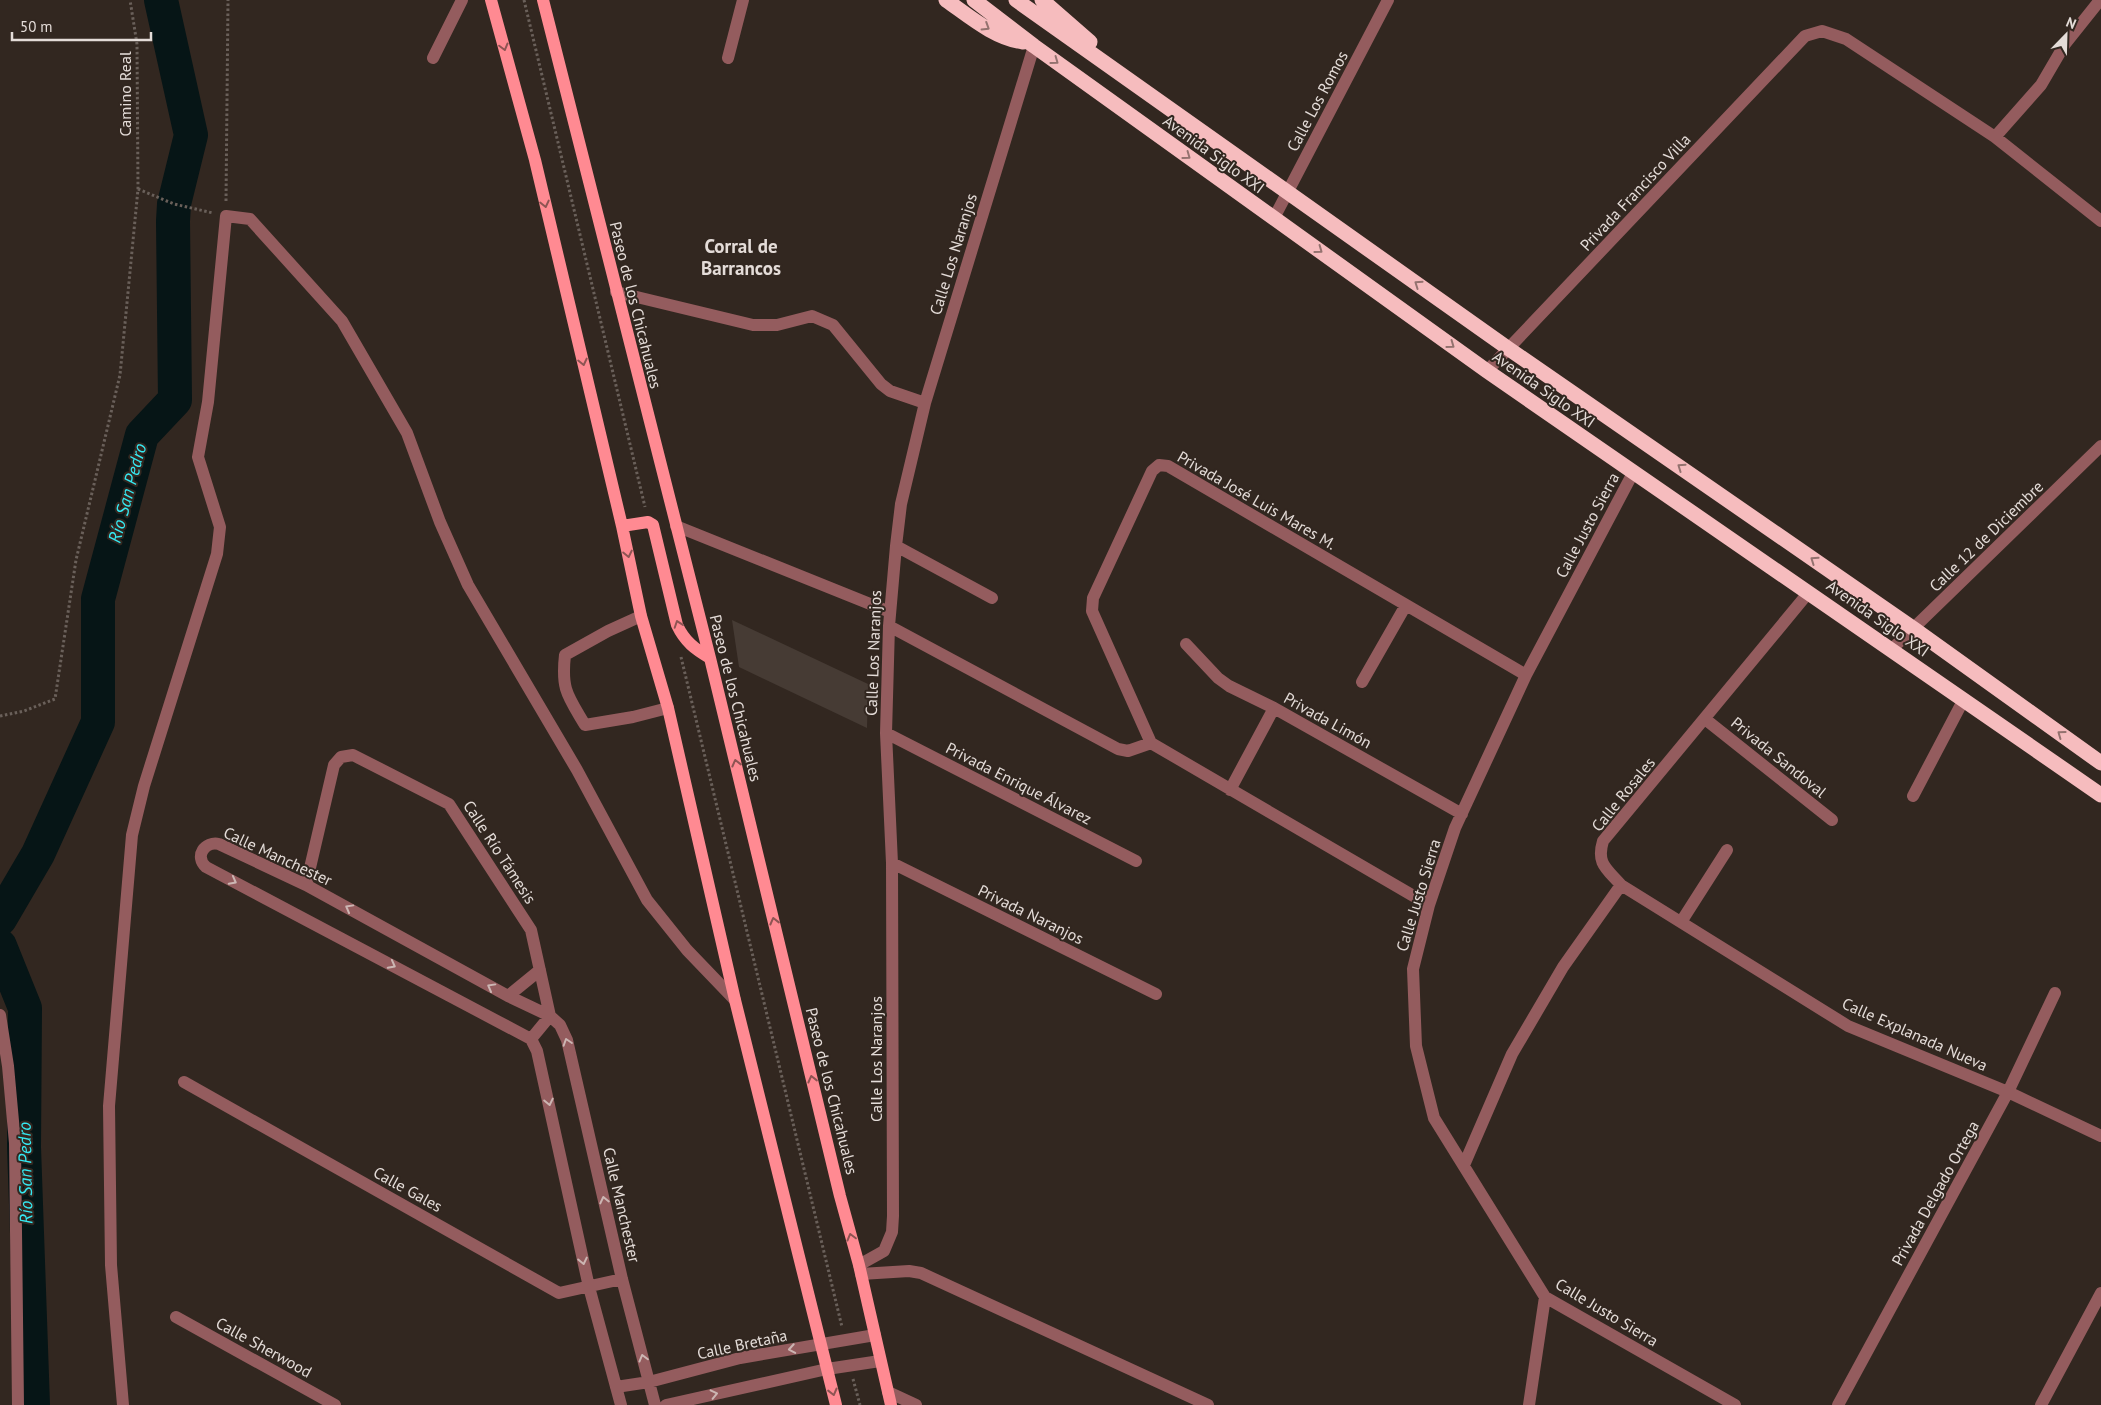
<svg xmlns="http://www.w3.org/2000/svg" width="2101" height="1405" font-family="'PT Sans',sans-serif">
<rect width="100%" height="100%" fill="#322720"/>
<g fill="none" stroke-linecap="round" stroke-linejoin="round">
<path stroke="#061516" stroke-width="34" d="M 0,919 L 38,854 L 98,722 L 98,599 L 142,435 L 175,400 L 173,221 L 174,204 L 191,135 L 161,0
M 0,946 L 25,1008 L 24,1147 L 33,1405"/>
</g>
<path fill="#463b34" d="M 732,620 L 868,684 L 867,728 L 739,667 Z"/>
<g fill="none" stroke-linecap="round" stroke-linejoin="round">
<path stroke="#6a605a" stroke-width="3" stroke-dasharray="2.5 2.5" stroke-linecap="butt" d="M 524,0 L 645,507
M 138,189 L 174,204 L 213,213
M 226,201 L 228,0
M 681,657 L 842,1327
M 0,716 L 24,711 L 55,699 L 76,560 L 120,375 L 138,189 L 137,44 L 130,0
M 853,1379 L 860,1405"/>
<path stroke="#945c5e" stroke-width="12" d="M 433,58 L 462,0
M 728,58 L 743,0
M 1995,137 L 2041,85 L 2065,44 L 2100,0
M 1274,218 L 1388,0
M 616,292 L 753,325 L 777,325 L 812,316 L 833,325 L 881,384 L 890,391 L 925,403
M 1487,371 L 1805,36 L 1822,31 L 1846,39 L 1995,137 L 2101,221
M 1633,473 L 1526,675 L 1455,828 L 1429,905 L 1413,969 L 1416,1046 L 1434,1118 L 1545,1297 L 1735,1405
M 676,526 L 890,612
M 896,546 L 992,598
M 1809,592 L 1603,841 C 1596,864 1607,869 1621,885 L 1848,1026 L 2008,1092 L 2101,1136
M 641,616 L 608,631 L 565,655 C 561,690 568,696 585,725 L 633,717 L 668,708
M 889,626 L 1118,749 L 1128,751 L 1151,743
M 1186,644 L 1218,678 L 1229,686 L 1274,708 L 1462,814
M 1892,649 L 2101,446
M 1362,682 L 1406,605
M 1705,719 L 1832,820
M 886,733 L 1136,861
M 1151,743 L 1092,611 L 1093,598 L 1152,471 L 1159,465 L 1168,466 L 1526,675
M 1151,743 L 1429,905
M 1230,790 L 1274,708
M 1913,796 L 1964,699
M 892,863 L 1156,994
M 306,885 L 334,765 L 341,757 L 353,755 L 449,804 L 531,930 L 550,1016
M 1681,922 L 1727,850
M 508,996 L 540,970
M 0,1015 L 8,1066 L 15,1143 L 18,1405
M 531,1039 L 550,1016
M 184,1082 L 559,1293 L 622,1279
M 1464,1165 L 1512,1054 L 1563,967 L 1621,885
M 859,1265 L 884,1251 L 892,1232 L 893,1216 L 892,863 L 886,733 L 889,626 L 896,546 L 901,504 L 925,403 L 1034,46
M 861,1274 L 909,1271 L 921,1273 L 1208,1405
M 176,1317 L 335,1405
M 616,1387 L 649,1382 L 740,1358 L 875,1335
M 888,1392 L 916,1405
M 123,1405 L 111,1265 L 109,1106 L 132,835 L 144,786 L 217,554 L 220,527 L 198,457 L 208,402 L 226,216 L 250,219 L 342,321 L 407,433 L 440,522 L 468,585 L 577,770 L 647,900 L 687,950 L 735,1000
M 621,1405 L 589,1287 L 537,1051 L 531,1039 L 206,867 C 194,856 205,841 219,844 L 306,885 L 508,996 L 550,1016 L 560,1025 L 567,1040 L 622,1279 L 655,1405
M 666,1405 L 827,1369 L 880,1361
M 1529,1405 L 1545,1297
M 1838,1405 L 2008,1092 L 2055,993
M 2041,1405 L 2101,1293"/>
<path stroke="#ff8a92" stroke-width="12" d="M 491,0 L 535,160 L 622,526 L 641,616 L 668,708 L 735,1000 L 836,1405
M 543,0 L 710,658 L 840,1196 L 859,1265 L 891,1405
M 622,526 L 648,522 L 653,525 L 677,625 C 685,642 695,649 710,658"/>
<path stroke="#f6bcbe" stroke-width="15" d="M 946,0 C 969,16 994,38 1023,42
M 974,0 L 1034,46 L 1487,371 L 2101,795
M 1016,0 L 1509,349 L 1914,629 L 2101,763
M 1042,0 L 1090,42"/>
</g>
<defs><path id="oneway-chevron" d="M-2-3.5L2.5 0L-2 3.5" fill="none" stroke-width="1.6" stroke-linecap="round" stroke-linejoin="round" transform="scale(1.25)"/></defs>
<g stroke="#94726f">
<use href="#oneway-chevron" transform="translate(986 27) rotate(32)"/>
<use href="#oneway-chevron" transform="translate(1055 61) rotate(36)"/>
<use href="#oneway-chevron" transform="translate(1187 156) rotate(36)"/>
<use href="#oneway-chevron" transform="translate(1319 250) rotate(36)"/>
<use href="#oneway-chevron" transform="translate(1418 284) rotate(-145)"/>
<use href="#oneway-chevron" transform="translate(1451 345) rotate(36)"/>
<use href="#oneway-chevron" transform="translate(1681 467) rotate(-145)"/>
<use href="#oneway-chevron" transform="translate(1814 560) rotate(-145)"/>
<use href="#oneway-chevron" transform="translate(2061 734) rotate(-144)"/>
</g>
<g stroke="#8e5453">
<use href="#oneway-chevron" transform="translate(504 47) rotate(75)"/>
<use href="#oneway-chevron" transform="translate(545 204) rotate(77)"/>
<use href="#oneway-chevron" transform="translate(583 362) rotate(77)"/>
<use href="#oneway-chevron" transform="translate(628 554) rotate(78)"/>
<use href="#oneway-chevron" transform="translate(678 624) rotate(-109)"/>
<use href="#oneway-chevron" transform="translate(736 763) rotate(-104)"/>
<use href="#oneway-chevron" transform="translate(774 921) rotate(-104)"/>
<use href="#oneway-chevron" transform="translate(812 1079) rotate(-104)"/>
<use href="#oneway-chevron" transform="translate(851 1237) rotate(-105)"/>
<use href="#oneway-chevron" transform="translate(833 1392) rotate(76)"/>
</g>
<g stroke="#ccb6b3">
<use href="#oneway-chevron" transform="translate(233 881) rotate(28)"/>
<use href="#oneway-chevron" transform="translate(349 908) rotate(-151)"/>
<use href="#oneway-chevron" transform="translate(392 965) rotate(28)"/>
<use href="#oneway-chevron" transform="translate(491 987) rotate(-151)"/>
<use href="#oneway-chevron" transform="translate(567 1042) rotate(-108)"/>
<use href="#oneway-chevron" transform="translate(549 1102) rotate(78)"/>
<use href="#oneway-chevron" transform="translate(604 1200) rotate(-103)"/>
<use href="#oneway-chevron" transform="translate(583 1261) rotate(78)"/>
<use href="#oneway-chevron" transform="translate(792 1349) rotate(170)"/>
<use href="#oneway-chevron" transform="translate(643 1358) rotate(-105)"/>
<use href="#oneway-chevron" transform="translate(714 1394) rotate(-13)"/>
</g>
<g text-anchor="middle" dominant-baseline="central" stroke-width="4" stroke-linejoin="round" paint-order="stroke">
<g font-size="16" fill="#e4dcd8" stroke="#322720">
<text transform="translate(125 94) rotate(-90)">Camino Real</text>
<text transform="translate(1317 101) rotate(-62)">Calle Los Romos</text>
<text transform="translate(1214 154) rotate(36)">Avenida Siglo XXI</text>
<text transform="translate(1635 192) rotate(-47)">Privada Francisco Villa</text>
<text transform="translate(953 254) rotate(-73)">Calle Los Naranjos</text>
<text transform="translate(636 305) rotate(76)">Paseo de los Chicahuales</text>
<text transform="translate(1544 389) rotate(35)">Avenida Siglo XXI</text>
<text transform="translate(1257 500) rotate(30)">Privada José Luis Mares M.</text>
<text transform="translate(1587 525) rotate(-62)">Calle Justo Sierra</text>
<text transform="translate(1986 536) rotate(-44)">Calle 12 de Diciembre</text>
<text transform="translate(1878 618) rotate(35)">Avenida Siglo XXI</text>
<text transform="translate(873 653) rotate(-88)">Calle Los Naranjos</text>
<text transform="translate(736 698) rotate(76)">Paseo de los Chicahuales</text>
<text transform="translate(1328 720) rotate(29)">Privada Limón</text>
<text transform="translate(1779 757) rotate(39)">Privada Sandoval</text>
<text transform="translate(1019 783) rotate(27)">Privada Enrique Álvarez</text>
<text transform="translate(1623 794) rotate(-51)">Calle Rosales</text>
<text transform="translate(500 852) rotate(57)">Calle Río Támesis</text>
<text transform="translate(278 856) rotate(25)">Calle Manchester</text>
<text transform="translate(1418 895) rotate(-73)">Calle Justo Sierra</text>
<text transform="translate(1031 914) rotate(26)">Privada Naranjos</text>
<text transform="translate(1915 1034) rotate(24)">Calle Explanada Nueva</text>
<text transform="translate(876 1059) rotate(-90)">Calle Los Naranjos</text>
<text transform="translate(832 1091) rotate(76)">Paseo de los Chicahuales</text>
<text transform="translate(408 1189) rotate(29)">Calle Gales</text>
<text transform="translate(1935 1193) rotate(-61)">Privada Delgado Ortega</text>
<text transform="translate(622 1205) rotate(77)">Calle Manchester</text>
<text transform="translate(1607 1312) rotate(31)">Calle Justo Sierra</text>
<text transform="translate(742 1344) rotate(-12)">Calle Bretaña</text>
<text transform="translate(264 1347) rotate(29)">Calle Sherwood</text>
</g>
<g font-size="18" font-style="italic" fill="#35eaf3" stroke="#322720">
<text transform="translate(127 493) rotate(-75)">Río San Pedro</text>
<text transform="translate(25 1173) rotate(-91)">Río San Pedro</text>
</g>
<g font-size="19" font-weight="bold" fill="#e4dcd8" stroke="#322720">
<text x="741" y="246">Corral de<tspan x="741" dy="22">Barrancos</tspan></text>
</g>
</g>
<g transform="translate(2066 35) rotate(23)" stroke="#322720" stroke-width="4" paint-order="stroke">
<path d="M0-4L9 19L0 12L-9 19Z" fill="#e4dcd8"/>
<text y="-8" font-size="14" font-weight="bold" text-anchor="middle" fill="#e4dcd8">N</text>
</g>
<path d="M12 32v8h139v-8" fill="none" stroke="#e4dcd8" stroke-width="2.5"/>
<text x="20" y="32" font-size="15" fill="#e4dcd8" stroke="#322720" stroke-width="4" paint-order="stroke">50 m</text>
</svg>
